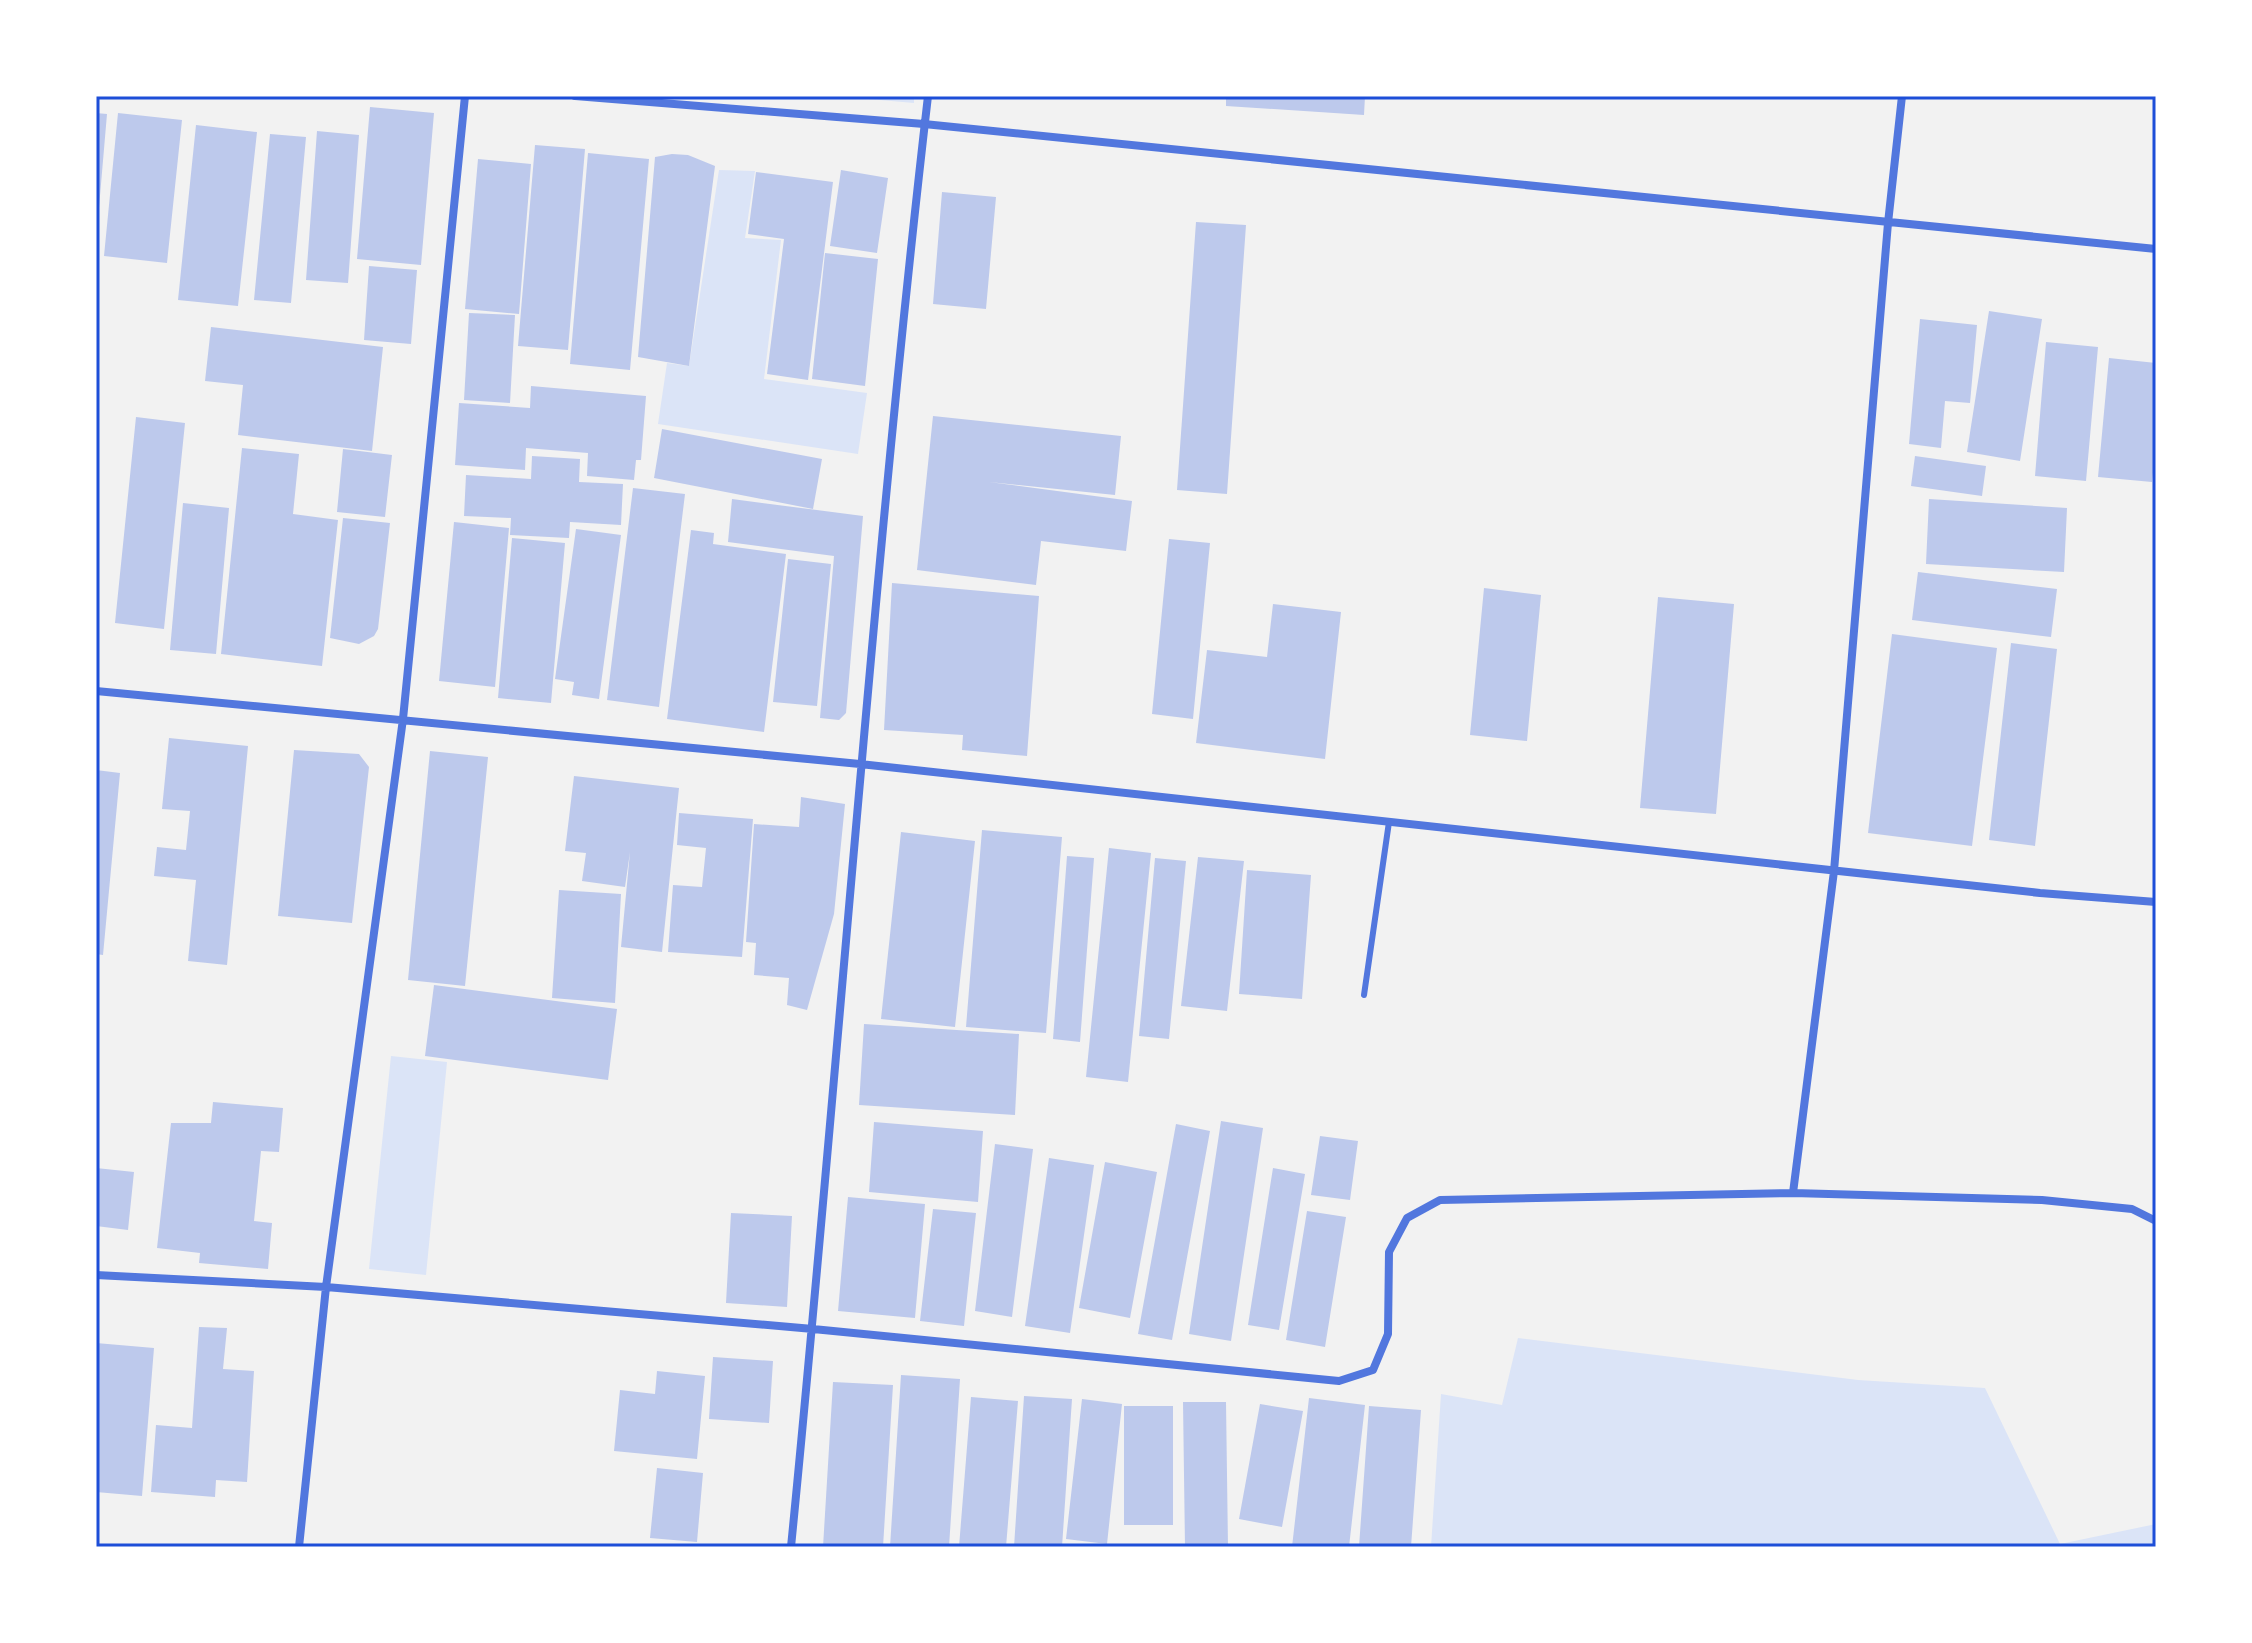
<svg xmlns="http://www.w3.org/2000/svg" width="2252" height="1643" font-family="Barlow,sans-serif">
<rect width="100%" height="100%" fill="#f2f2f2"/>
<path fill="#dbe4f7" d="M 834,96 L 914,96 L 914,103 Z
M 719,170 L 755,171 L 745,238 L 781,240 L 764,379 L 867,393 L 858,454 L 658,424 L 667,363 L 689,366 Z
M 391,1056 L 447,1062 L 426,1275 L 369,1269 Z
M 1518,1338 L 1858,1380 L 1985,1388 L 2060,1544 L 2156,1524 L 2156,1547 L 1431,1547 L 1441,1394 L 1502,1405 Z"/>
<path fill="#bdc9ec" d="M 1226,96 L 1365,96 L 1364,115 L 1226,106 Z
M 370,107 L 434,113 L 421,265 L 357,259 Z
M 96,113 L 107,114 L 98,219 L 96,219 Z
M 118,113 L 182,120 L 167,263 L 104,256 Z
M 196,125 L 257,132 L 238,306 L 178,300 Z
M 317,131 L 359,135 L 348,283 L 306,280 Z
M 270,134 L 306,137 L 291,303 L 254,300 Z
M 535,145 L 585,149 L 568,350 L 518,346 Z
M 588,153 L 649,159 L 630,370 L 570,364 Z
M 672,154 L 688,155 L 715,166 L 689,366 L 638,357 L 655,157 Z
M 478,159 L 531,164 L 519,314 L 465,309 Z
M 841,170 L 888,178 L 877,253 L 830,246 Z
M 756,172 L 833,182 L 808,380 L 767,374 L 784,239 L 748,234 Z
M 942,192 L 996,197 L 986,309 L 933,304 Z
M 1196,222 L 1246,225 L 1227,494 L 1177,490 Z
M 825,253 L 878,259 L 865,386 L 812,379 Z
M 369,266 L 417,270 L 411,344 L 364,340 Z
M 1989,311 L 2042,319 L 2020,461 L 1967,452 Z
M 469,313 L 515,315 L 510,403 L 464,400 Z
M 1920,319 L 1977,325 L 1970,403 L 1945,401 L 1941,448 L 1909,444 Z
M 211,327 L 383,347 L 372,451 L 238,435 L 243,385 L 205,381 Z
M 2046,342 L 2098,347 L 2086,481 L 2035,476 Z
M 2109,358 L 2156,363 L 2156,444 L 2152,482 L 2098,477 Z
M 531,386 L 646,396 L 641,460 L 636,460 L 634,480 L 587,476 L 588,453 L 526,448 L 525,470 L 455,465 L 459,403 L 530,408 Z
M 933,416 L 1121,436 L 1115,495 L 989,482 L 1132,501 L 1126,551 L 1041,541 L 1036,585 L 917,570 Z
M 136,417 L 185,423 L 164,629 L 115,623 Z
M 662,429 L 822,459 L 813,509 L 654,478 Z
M 242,448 L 299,454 L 293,514 L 338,520 L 322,666 L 221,654 Z
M 343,449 L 392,455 L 385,517 L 337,512 Z
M 532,456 L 580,459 L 579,482 L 623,484 L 621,525 L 570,522 L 569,538 L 510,535 L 511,518 L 464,516 L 466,475 L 531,479 Z
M 1915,456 L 1986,466 L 1982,496 L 1911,486 Z
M 633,488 L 685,494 L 659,707 L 607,700 Z
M 732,499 L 863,516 L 846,713 L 839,720 L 820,718 L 834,556 L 728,542 Z
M 1929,499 L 2067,508 L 2064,572 L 1926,564 Z
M 183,503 L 229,508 L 216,654 L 170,650 Z
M 343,518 L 390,523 L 378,629 L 374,636 L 359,644 L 330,638 Z
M 454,522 L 509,528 L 495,687 L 439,681 Z
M 576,529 L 621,535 L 599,699 L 572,695 L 574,682 L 555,679 Z
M 691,530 L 714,533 L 713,544 L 786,554 L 764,732 L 667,719 Z
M 512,538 L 565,543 L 551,703 L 498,698 Z
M 1169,539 L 1210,543 L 1193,719 L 1152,714 Z
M 788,559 L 831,564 L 817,706 L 773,702 Z
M 1918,572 L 2057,589 L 2051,637 L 1912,620 Z
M 892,583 L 1039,596 L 1027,756 L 962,750 L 963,735 L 884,730 Z
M 1484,588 L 1541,595 L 1527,741 L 1470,735 Z
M 1658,597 L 1734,604 L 1716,814 L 1640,808 Z
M 1273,604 L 1341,612 L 1325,759 L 1196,743 L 1207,650 L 1267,657 Z
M 1892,634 L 1997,648 L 1972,846 L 1868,833 Z
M 2011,643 L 2057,649 L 2035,846 L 1989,840 Z
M 169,738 L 248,746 L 227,965 L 188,961 L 196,880 L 154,876 L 157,847 L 186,850 L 190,811 L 162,809 Z
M 294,750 L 359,754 L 369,767 L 352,923 L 278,916 Z
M 430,751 L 488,757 L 465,986 L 408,980 Z
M 96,770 L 120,773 L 103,955 L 96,954 Z
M 574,776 L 679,788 L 662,952 L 621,947 L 630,852 L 625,887 L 582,881 L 586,853 L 565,851 Z
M 801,797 L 845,804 L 834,914 L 807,1010 L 787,1005 L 789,978 L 754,975 L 756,943 L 746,942 L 754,824 L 799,827 Z
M 679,813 L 753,819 L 742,957 L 668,952 L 673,885 L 702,887 L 706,848 L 677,845 Z
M 982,830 L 1062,837 L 1046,1033 L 966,1027 Z
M 901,832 L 975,841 L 955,1027 L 881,1019 Z
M 1109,848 L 1151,853 L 1128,1082 L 1086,1077 Z
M 1067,856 L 1094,858 L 1080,1042 L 1053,1039 Z
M 1198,857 L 1244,861 L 1227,1011 L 1181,1006 Z
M 1155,858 L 1186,861 L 1169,1039 L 1139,1036 Z
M 1247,870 L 1311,875 L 1302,999 L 1239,994 Z
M 559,890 L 621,894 L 615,1003 L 552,998 Z
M 434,985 L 617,1009 L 608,1080 L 425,1056 Z
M 864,1024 L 1019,1034 L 1015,1115 L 859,1105 Z
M 213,1102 L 283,1108 L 279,1152 L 261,1151 L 254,1221 L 272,1223 L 268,1269 L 199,1263 L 200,1253 L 157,1248 L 171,1123 L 211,1123 Z
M 1221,1121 L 1263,1128 L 1231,1341 L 1189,1334 Z
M 874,1122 L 983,1131 L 978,1202 L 869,1192 Z
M 1176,1124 L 1210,1131 L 1172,1340 L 1138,1334 Z
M 1320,1136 L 1358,1141 L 1350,1200 L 1311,1195 Z
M 995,1144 L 1033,1149 L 1012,1317 L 975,1311 Z
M 1049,1158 L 1094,1165 L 1070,1333 L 1025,1326 Z
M 1105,1162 L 1157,1172 L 1130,1318 L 1079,1308 Z
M 96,1168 L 134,1172 L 128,1230 L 96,1226 Z
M 1273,1168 L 1305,1174 L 1279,1330 L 1248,1325 Z
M 848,1197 L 925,1204 L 915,1318 L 838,1311 Z
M 933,1209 L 976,1213 L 964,1326 L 920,1321 Z
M 1307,1211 L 1346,1217 L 1325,1347 L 1286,1340 Z
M 731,1213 L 792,1216 L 787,1307 L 726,1303 Z
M 199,1327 L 227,1328 L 223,1369 L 254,1371 L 247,1482 L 216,1480 L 215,1497 L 151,1492 L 156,1425 L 192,1428 Z
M 96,1343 L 154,1348 L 142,1496 L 96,1492 Z
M 713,1357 L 773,1361 L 769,1423 L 709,1419 Z
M 657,1371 L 705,1376 L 697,1459 L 614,1451 L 620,1390 L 655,1394 Z
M 901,1375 L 960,1379 L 949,1547 L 890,1547 Z
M 833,1382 L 893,1385 L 883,1547 L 823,1547 Z
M 1024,1396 L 1072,1399 L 1062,1547 L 1014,1547 Z
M 971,1397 L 1018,1401 L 1006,1547 L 959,1547 Z
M 1309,1398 L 1365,1405 L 1349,1547 L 1292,1547 Z
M 1082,1399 L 1122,1404 L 1107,1544 L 1066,1539 Z
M 1183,1402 L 1226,1402 L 1228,1547 L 1185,1547 Z
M 1260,1404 L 1303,1411 L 1282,1527 L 1239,1519 Z
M 1124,1406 L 1173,1406 L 1173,1525 L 1124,1525 Z
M 1369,1406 L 1421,1410 L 1411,1547 L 1359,1547 Z
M 657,1468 L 703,1473 L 697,1542 L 650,1538 Z"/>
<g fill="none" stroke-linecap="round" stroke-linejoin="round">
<path stroke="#5277de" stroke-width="6" d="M 1364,995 L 1389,822"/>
<path stroke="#5277de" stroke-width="8" d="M 575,96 L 924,124 L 2156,249
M 96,691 L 860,764 L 2040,893 L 2156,902
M 1793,1193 L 1834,871 L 1888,223 L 1902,96
M 96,1275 L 326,1287 L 813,1329 L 1339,1381 L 1373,1370 L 1388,1334 L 1389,1252 L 1407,1218 L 1440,1200 L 1793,1193 L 2042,1200 L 2132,1209 L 2156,1221
M 299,1547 L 326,1287 L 403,719 L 465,96
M 791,1547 C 839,1063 872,579 928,96"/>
</g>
<rect width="2252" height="1643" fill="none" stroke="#ffffff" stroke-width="196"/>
<rect x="98" y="98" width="2056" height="1447" fill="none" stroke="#1d4ed8" stroke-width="3"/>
</svg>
